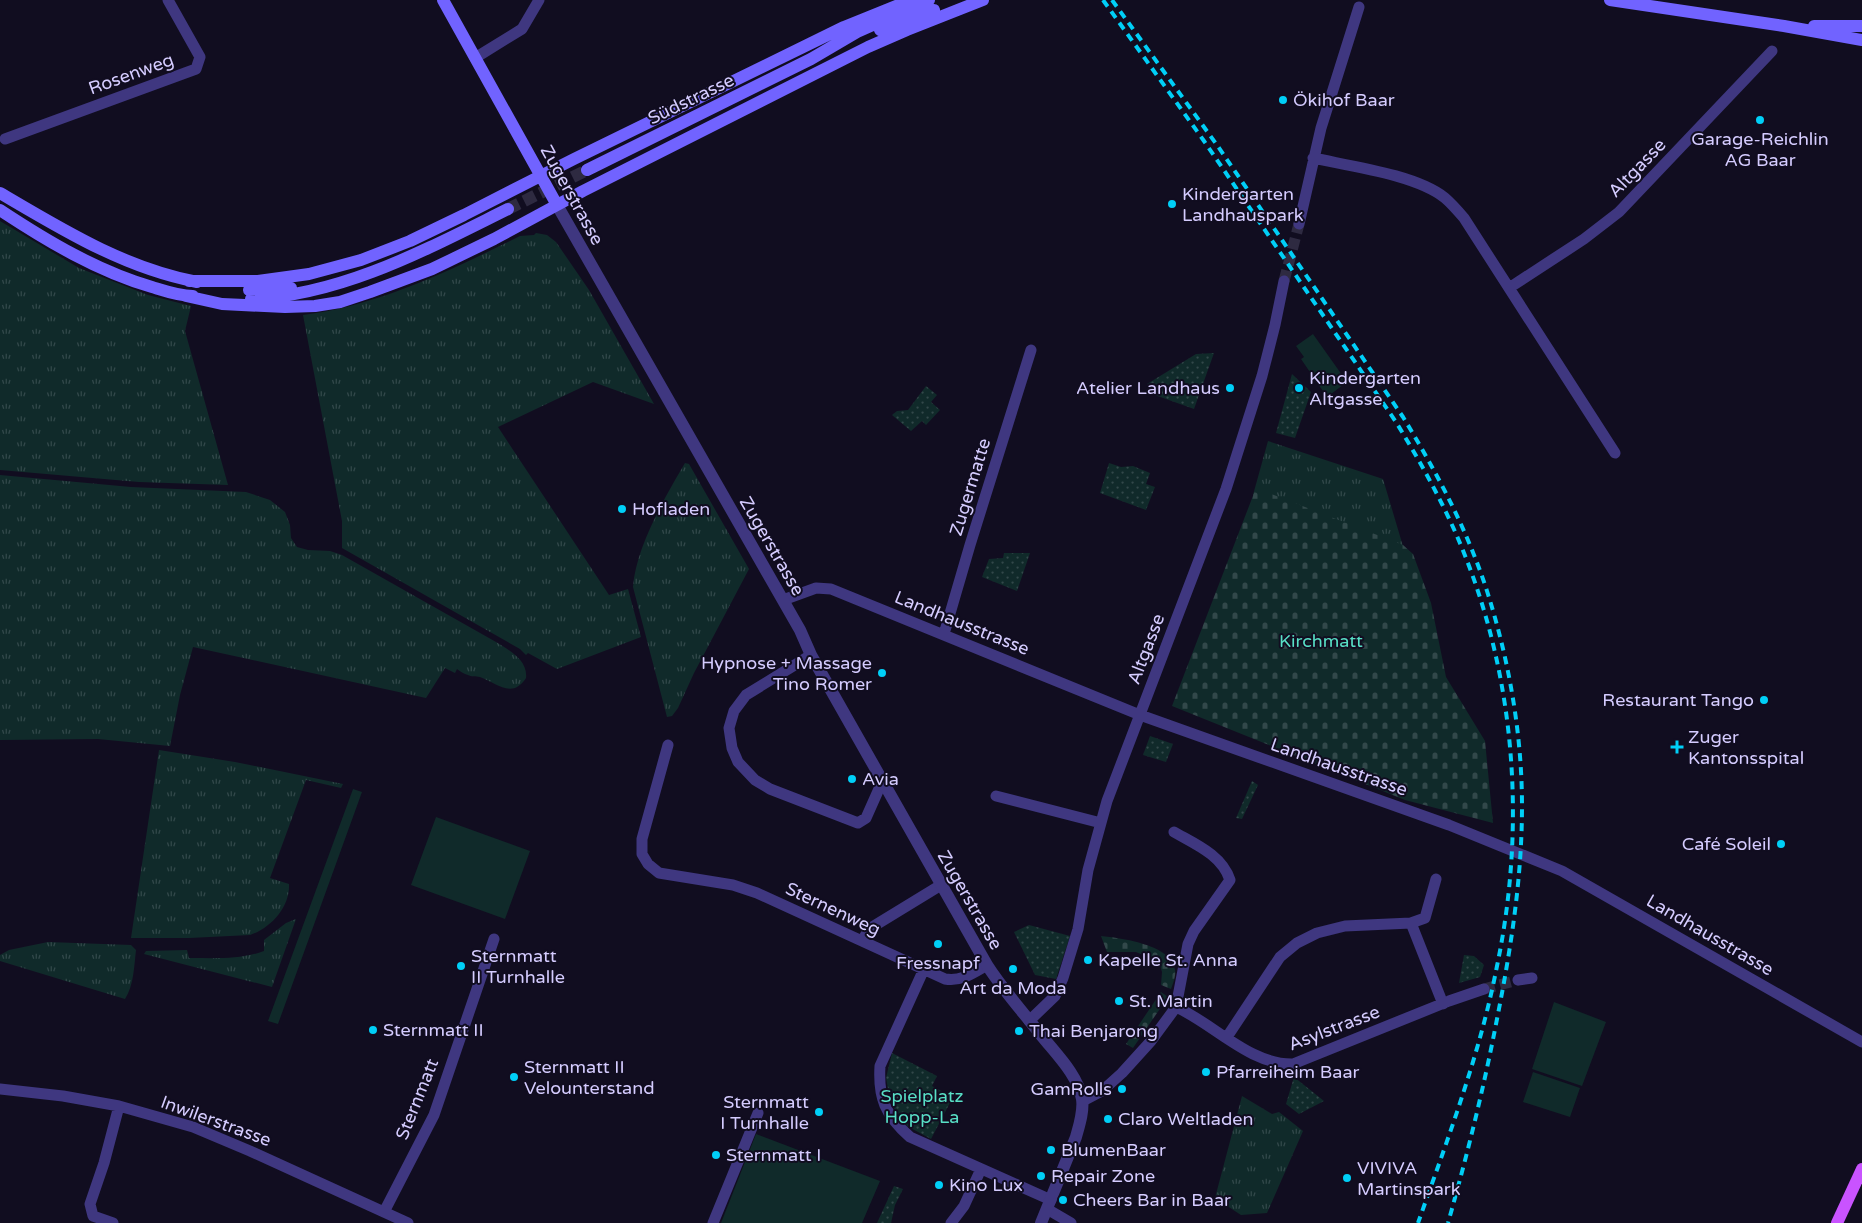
<svg xmlns="http://www.w3.org/2000/svg" width="1862" height="1223" font-family="'Varela Round',sans-serif">
<defs>
<pattern id="grass-tufts" width="24" height="20" patternUnits="userSpaceOnUse" patternTransform="scale(1.25)"><rect width="24" height="20" fill="#102a2a"/><path d="M3 7l-1-3M5 7V3M7 7l1-3M15 17l-1-3M17 17v-4M19 17l1-3" fill="none" stroke="#32484a"/></pattern>
<pattern id="cemetery-stones" width="16" height="16" patternUnits="userSpaceOnUse" patternTransform="scale(1.25)"><rect width="16" height="16" fill="#102a2a"/><path d="M2 7V4a2 2 0 0 1 4 0v3zM10 15v-3a2 2 0 0 1 4 0v3z" fill="#32484a"/></pattern>
<pattern id="park-dots" width="8" height="8" patternUnits="userSpaceOnUse" patternTransform="scale(1.25)"><rect width="8" height="8" fill="#102a2a"/><path d="M2 2h.1M6 6h.1" fill="none" stroke="#32484a" stroke-width="1.8" stroke-linecap="round"/></pattern>
</defs>
<rect width="100%" height="100%" fill="#110d20"/>
<path fill="url(#grass-tufts)" d="M 0,221 L 79,268 L 148,295 L 191,306 L 185,331 L 228,485 L 139,482 L 0,470 Z
M 536,233 L 547,235 L 556,242 L 589,290 L 654,404 L 593,382 L 498,427 L 609,595 L 628,589 L 641,637 L 557,669 L 528,653 L 526,655 L 520,649 L 342,548 L 342,521 L 303,315 C 381,305 451,270 520,236 L 534,235 Z
M 1268,441 L 1383,479 L 1405,553 L 1253,495 Z
M 685,463 L 689,464 L 749,569 L 694,673 L 678,708 L 672,716 L 667,717 L 633,587 C 636,547 665,497 685,463 Z
M 0,475 L 131,487 L 246,492 L 270,500 L 285,512 L 290,525 L 291,538 L 297,547 L 308,550 L 330,551 L 342,555 L 496,642 C 509,650 528,660 526,678 C 512,700 495,682 480,677 C 476,676 471,677 468,675 C 464,674 460,671 457,669 L 455,673 L 445,668 L 426,698 L 193,647 L 180,695 L 170,746 L 98,739 L 0,740 Z
M 159,750 L 235,762 L 343,784 L 341,788 L 306,780 L 270,878 L 289,884 C 290,907 271,928 250,935 L 189,938 L 131,938 Z
M 296,919 L 272,987 L 144,954 L 146,951 L 187,950 L 189,958 C 215,958 240,960 264,951 L 264,940 L 286,923 Z
M 48,942 L 131,945 L 136,950 C 134,966 134,985 125,999 L 0,961 L 0,955 L 9,950 Z
M 1242,1096 L 1272,1114 L 1279,1112 L 1303,1131 L 1267,1213 L 1241,1215 L 1215,1198 Z"/>
<path fill="url(#cemetery-stones)" d="M 1256,488 L 1403,545 L 1413,554 L 1431,603 L 1446,677 L 1485,741 L 1493,823 L 1405,800 L 1172,706 Z
M 1101,936 C 1121,938 1173,945 1175,970 C 1176,976 1173,984 1171,989 L 1161,985 L 1162,972 L 1159,962 L 1136,952 L 1107,952 Z
M 1161,992 L 1168,997 L 1133,1048 L 1126,1044 Z"/>
<path fill="url(#park-dots)" d="M 1214,353 L 1194,409 L 1152,394 L 1147,384 L 1196,354 Z
M 1292,374 L 1311,392 L 1295,438 L 1276,433 Z
M 926,386 L 937,395 L 931,402 L 940,410 L 926,425 L 922,421 L 911,431 L 892,415 L 897,411 L 908,410 Z
M 1109,463 L 1121,467 L 1133,466 L 1150,473 L 1146,484 L 1155,487 L 1146,510 L 1100,493 Z
M 1004,553 L 1030,553 L 1017,591 L 982,577 L 989,559 L 1003,558 Z
M 1150,736 L 1173,744 L 1166,762 L 1143,755 Z
M 1252,781 L 1258,785 L 1242,819 L 1236,818 Z
M 1029,925 L 1070,936 L 1056,979 L 1035,975 L 1014,932 Z
M 1464,955 L 1474,956 L 1484,965 L 1480,977 L 1459,983 Z
M 892,1053 L 937,1076 L 932,1086 L 953,1097 L 931,1139 L 907,1126 L 891,1104 L 886,1078 Z
M 1294,1077 L 1324,1101 L 1299,1114 L 1286,1104 Z
M 894,1186 L 903,1189 L 895,1205 L 891,1223 L 877,1223 Z"/>
<path fill="#102a2a" d="M 1313,334 L 1347,382 L 1327,397 L 1301,359 L 1304,357 L 1296,346 Z
M 353,789 L 362,792 L 278,1024 L 268,1021 Z
M 436,817 L 530,851 L 505,919 L 411,885 Z
M 1554,1002 L 1606,1022 L 1582,1086 L 1532,1069 Z
M 1533,1072 L 1580,1088 L 1570,1117 L 1523,1102 Z
M 756,1134 L 880,1181 L 862,1223 L 721,1223 Z"/>
<g fill="none" stroke-linecap="round" stroke-linejoin="round">
<path stroke="#2e2a41" stroke-width="11" stroke-dasharray="11 5.5" stroke-linecap="butt" d="M 1284,281 L 1299,224
M 1484,989 L 1518,980"/>
<path stroke="#2e2a41" stroke-width="12" stroke-dasharray="12 6" stroke-linecap="butt" d="M 508,209 L 587,170"/>
<path stroke="#3f3780" stroke-width="11" d="M 475,58 L 522,29 L 539,0
M 5,139 L 196,69 L 200,57 L 168,0
M 1313,158 C 1350,166 1417,175 1445,198 C 1452,204 1458,211 1464,218 L 1615,453
M 1299,224 L 1321,128 L 1359,7
M 1509,288 L 1584,239 L 1619,212 L 1772,51
M 783,600 L 816,588 L 831,589 L 1140,715 L 1449,825 L 1562,871 L 1862,1042
M 944,634 L 970,545 L 1031,350
M 811,655 L 746,695 L 734,711 L 729,728 L 732,748 L 738,762 L 755,780 L 770,789 L 858,823 L 866,818 L 882,782
M 668,745 L 642,839 L 642,854 L 648,864 L 659,873 L 733,885 L 757,893 L 945,979 C 961,982 973,973 987,965
M 996,796 L 1101,823
M 1411,923 L 1425,918 L 1436,879
M 862,941 L 869,929 L 941,885
M 924,969 L 880,1066 C 878,1098 885,1115 910,1137 L 1051,1200
M 1518,980 L 1532,978
M 1176,1007 C 1214,1024 1250,1065 1293,1064 L 1449,1001 L 1484,989
M 1029,1021 L 1055,996 L 1063,978 L 1078,929 L 1088,870 L 1107,801 L 1226,489 L 1262,376 L 1275,325 L 1284,281
M 1227,1037 L 1280,957 L 1297,943 L 1317,933 L 1345,926 L 1411,923 L 1443,1004
M 0,1089 L 63,1096 L 119,1106 L 193,1127 L 250,1151 L 408,1223
M 1083,1101 L 1102,1091 L 1122,1073 L 1151,1041 L 1176,1007 L 1188,944 L 1194,931 L 1230,880 C 1222,855 1195,844 1174,832
M 1047,1209 L 1071,1223
M 384,1212 L 434,1115 L 494,939
M 113,1223 L 93,1216 L 90,1204 L 104,1163 L 119,1106
M 713,1223 L 758,1113
M 951,1223 L 964,1206 L 981,1169"/>
<path stroke="#3f3780" stroke-width="12" d="M 557,205 L 800,630 L 811,655 L 987,965 C 1003,990 1023,1012 1041,1035 C 1056,1054 1078,1075 1082,1099 C 1084,1111 1079,1126 1076,1137 L 1041,1223"/>
<path stroke="#7163ff" stroke-width="12" d="M 443,0 L 557,205
M 1610,0 L 1784,26 L 1862,40
M 1814,26 L 1862,26
M 880,30 L 934,10
M 587,170 L 811,59 L 857,32 L 929,0
M 0,193 C 63,230 124,268 197,282
M 0,210 C 47,241 97,271 152,287 C 165,291 179,296 193,296
M 189,281 L 258,281 L 309,274 L 361,260 L 410,241 L 464,215 L 574,159 L 844,27 L 911,0
M 249,290 L 291,288
M 186,296 L 222,304 L 285,307 L 315,306 L 340,302 L 370,292 L 432,269 L 494,239 L 583,191 L 868,47 L 907,30 L 983,0
M 251,299 C 343,295 427,249 508,209"/>
<path stroke="#c953ff" stroke-width="12" d="M 1837,1223 L 1862,1169"/>
<path stroke="#00cff7" stroke-width="4" stroke-dasharray="8 6" stroke-linecap="butt" d="M 1103,0 L 1204,141 L 1396,422 C 1421,463 1444,504 1462,548 C 1516,680 1526,827 1497,966 C 1480,1054 1448,1138 1418,1223
M 1112,0 L 1217,145 L 1403,417 C 1437,473 1467,529 1487,591 C 1509,660 1522,734 1522,806 C 1522,878 1511,948 1497,1019 C 1484,1087 1467,1156 1448,1223"/>
</g>
<g fill="#00cff7" stroke="#110d20" stroke-width="2">
<circle cx="1283" cy="100" r="5"/>
<circle cx="1760" cy="120" r="5"/>
<circle cx="1172" cy="204" r="5"/>
<circle cx="1230" cy="388" r="5"/>
<circle cx="1299" cy="388" r="5"/>
<circle cx="622" cy="509" r="5"/>
<circle cx="882" cy="673" r="5"/>
<circle cx="1764" cy="700" r="5"/>
<path d="M1674.5 739.5h5v5h5v5h-5v5h-5v-5h-5v-5h5z"/>
<circle cx="852" cy="779" r="5"/>
<circle cx="1781" cy="844" r="5"/>
<circle cx="938" cy="944" r="5"/>
<circle cx="1088" cy="960" r="5"/>
<circle cx="461" cy="966" r="5"/>
<circle cx="1013" cy="969" r="5"/>
<circle cx="1119" cy="1001" r="5"/>
<circle cx="373" cy="1030" r="5"/>
<circle cx="1019" cy="1031" r="5"/>
<circle cx="1206" cy="1072" r="5"/>
<circle cx="514" cy="1077" r="5"/>
<circle cx="1122" cy="1089" r="5"/>
<circle cx="819" cy="1112" r="5"/>
<circle cx="1108" cy="1119" r="5"/>
<circle cx="1051" cy="1150" r="5"/>
<circle cx="716" cy="1155" r="5"/>
<circle cx="1041" cy="1176" r="5"/>
<circle cx="1347" cy="1178" r="5"/>
<circle cx="939" cy="1185" r="5"/>
<circle cx="1063" cy="1200" r="5"/>
</g>
<g text-anchor="middle" dominant-baseline="central" stroke-width="4" stroke-linejoin="round" paint-order="stroke">
<g font-size="18" fill="#d5ccff" stroke="#110d20">
<text transform="translate(131 74) rotate(-20)">Rosenweg</text>
<text transform="translate(691 99) rotate(-26)">Südstrasse</text>
<text transform="translate(1637 168) rotate(-46)">Altgasse</text>
<text transform="translate(572 195) rotate(61)">Zugerstrasse</text>
<text transform="translate(970 487) rotate(-73)">Zugermatte</text>
<text transform="translate(772 546) rotate(60)">Zugerstrasse</text>
<text transform="translate(962 623) rotate(22)">Landhausstrasse</text>
<text transform="translate(1146 649) rotate(-69)">Altgasse</text>
<text transform="translate(1339 767) rotate(19)">Landhausstrasse</text>
<text transform="translate(970 900) rotate(60)">Zugerstrasse</text>
<text transform="translate(833 909) rotate(25)">Sternenweg</text>
<text transform="translate(1710 935) rotate(30)">Landhausstrasse</text>
<text transform="translate(1334 1028) rotate(-21)">Asylstrasse</text>
<text transform="translate(417 1099) rotate(-68)">Sternmatt</text>
<text transform="translate(216 1121) rotate(20)">Inwilerstrasse</text>
</g>
<g font-size="18" fill="#d5ccff" stroke="#110d20" text-anchor="start">
<text x="1293" y="100">Ökihof Baar</text>
<text x="1760" y="139" text-anchor="middle">Garage-Reichlin<tspan x="1760" dy="21">AG Baar</tspan></text>
<text x="1182" y="194">Kindergarten<tspan x="1182" dy="21">Landhauspark</tspan></text>
<text x="1309" y="378">Kindergarten<tspan x="1309" dy="21">Altgasse</tspan></text>
<text x="1220" y="388" text-anchor="end">Atelier Landhaus</text>
<text x="632" y="509">Hofladen</text>
<text x="872" y="663" text-anchor="end">Hypnose + Massage<tspan x="872" dy="21">Tino Romer</tspan></text>
<text x="1754" y="700" text-anchor="end">Restaurant Tango</text>
<text x="1688" y="737">Zuger<tspan x="1688" dy="21">Kantonsspital</tspan></text>
<text x="862" y="779">Avia</text>
<text x="1771" y="844" text-anchor="end">Café Soleil</text>
<text x="471" y="956">Sternmatt<tspan x="471" dy="21">II Turnhalle</tspan></text>
<text x="1098" y="960">Kapelle St. Anna</text>
<text x="938" y="963" text-anchor="middle">Fressnapf</text>
<text x="1013" y="988" text-anchor="middle">Art da Moda</text>
<text x="1129" y="1001">St. Martin</text>
<text x="383" y="1030">Sternmatt II</text>
<text x="1029" y="1031">Thai Benjarong</text>
<text x="524" y="1067">Sternmatt II<tspan x="524" dy="21">Velounterstand</tspan></text>
<text x="1216" y="1072">Pfarreiheim Baar</text>
<text x="1112" y="1089" text-anchor="end">GamRolls</text>
<text x="809" y="1102" text-anchor="end">Sternmatt<tspan x="809" dy="21">I Turnhalle</tspan></text>
<text x="1118" y="1119">Claro Weltladen</text>
<text x="1061" y="1150">BlumenBaar</text>
<text x="726" y="1155">Sternmatt I</text>
<text x="1357" y="1168">VIVIVA<tspan x="1357" dy="21">Martinspark</tspan></text>
<text x="1051" y="1176">Repair Zone</text>
<text x="949" y="1185">Kino Lux</text>
<text x="1073" y="1200">Cheers Bar in Baar</text>
</g>
<g font-size="18" fill="#58dfc6" stroke="#110d20">
<text x="1321" y="641">Kirchmatt</text>
<text x="922" y="1096">Spielplatz<tspan x="922" dy="21">Hopp-La</tspan></text>
</g>
</g>
</svg>
